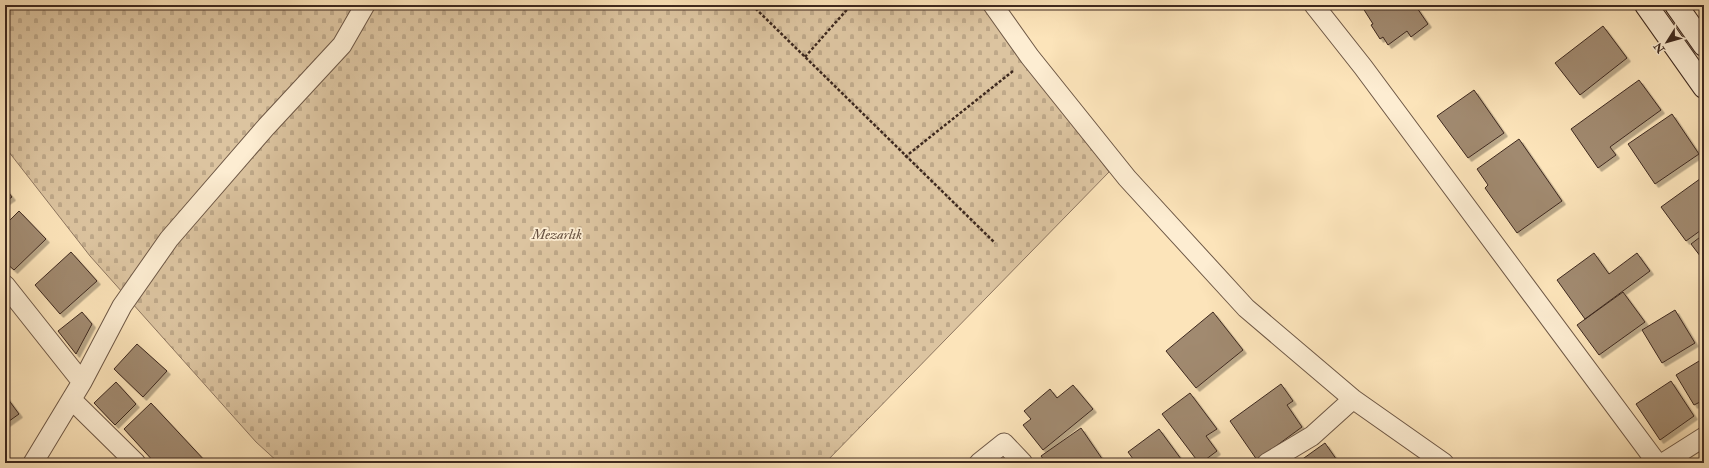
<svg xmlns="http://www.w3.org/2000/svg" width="1709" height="468" font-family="'IM FELL Double Pica',serif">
<defs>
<pattern id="cemetery-stones" width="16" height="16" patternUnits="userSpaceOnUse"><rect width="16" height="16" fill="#dcc4a0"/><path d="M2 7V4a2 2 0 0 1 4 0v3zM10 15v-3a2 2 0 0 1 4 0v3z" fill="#bea889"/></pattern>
<filter id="shadow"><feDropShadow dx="3.5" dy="3.5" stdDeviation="0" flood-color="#0004"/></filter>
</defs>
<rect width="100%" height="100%" fill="#fce4ba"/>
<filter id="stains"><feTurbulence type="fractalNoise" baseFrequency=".005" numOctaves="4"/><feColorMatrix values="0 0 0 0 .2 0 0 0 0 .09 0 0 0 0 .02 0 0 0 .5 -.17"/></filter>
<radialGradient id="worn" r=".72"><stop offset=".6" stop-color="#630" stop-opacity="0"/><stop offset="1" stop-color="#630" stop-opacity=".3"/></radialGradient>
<path fill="url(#cemetery-stones)" stroke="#8d7660" d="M 5,5 L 983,5 L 1109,172 L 825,463 L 279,463 L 256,442 L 90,256 L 5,147 Z"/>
<path fill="#a18a70" stroke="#3e291f" filter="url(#shadow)" d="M 1361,5 L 1415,5 L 1428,24 L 1411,37 L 1407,31 L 1388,45 L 1383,37 L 1380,39 L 1371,25 L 1373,24 Z
M 1603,26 L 1627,58 L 1580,95 L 1555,63 Z
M 1639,80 L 1661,110 L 1610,147 L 1616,155 L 1598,168 L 1571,129 Z
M 1474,90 L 1504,133 L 1468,158 L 1437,116 Z
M 1672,114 L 1699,154 L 1655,184 L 1628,144 Z
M 1519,139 L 1562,201 L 1517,233 L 1485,188 L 1488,185 L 1477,169 Z
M 1704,176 L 1704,228 L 1686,241 L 1661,207 Z
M 5,188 L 12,197 L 5,202 Z
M 19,211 L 46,239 L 14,270 L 5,262 L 5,225 Z
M 1704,234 L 1704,261 L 1691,244 Z
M 71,252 L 97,281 L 60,314 L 35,285 Z
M 1594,253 L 1609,274 L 1637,253 L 1650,271 L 1585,319 L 1557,280 Z
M 1623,292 L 1645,322 L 1599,355 L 1577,325 Z
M 1675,310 L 1695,343 L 1662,363 L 1642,330 Z
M 82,312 L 92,324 L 76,354 L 58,331 Z
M 1213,312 L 1243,350 L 1196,388 L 1166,351 Z
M 137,344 L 167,371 L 143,397 L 114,369 Z
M 1704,358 L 1704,400 L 1694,405 L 1676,375 Z
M 1671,381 L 1694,416 L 1660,440 L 1636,404 Z
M 116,382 L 136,404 L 115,425 L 94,403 Z
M 1281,384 L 1293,401 L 1287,405 L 1302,427 L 1257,460 L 1230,421 Z
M 1073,385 L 1093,409 L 1043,450 L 1023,425 L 1031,419 L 1024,411 L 1050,389 L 1057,398 Z
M 1190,393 L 1217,429 L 1206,436 L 1217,451 L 1201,463 L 1199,463 L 1162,414 Z
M 5,395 L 19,414 L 5,424 Z
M 151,403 L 207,463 L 155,463 L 124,429 Z
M 1081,428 L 1105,463 L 1046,463 L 1041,456 Z
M 1159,429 L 1184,463 L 1136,463 L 1128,452 Z
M 1325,443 L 1339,463 L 1297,463 Z"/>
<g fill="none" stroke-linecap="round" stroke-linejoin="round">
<defs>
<path id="street" d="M 993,5 L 1030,57 L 1127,178 L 1246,308 L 1353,399 L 1444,463
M 1314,5 L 1363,67 L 1657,463
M 5,285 L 82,382
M 72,400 L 136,463
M 33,463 L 82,382 L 122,306 L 169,239 L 266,127 L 342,45 L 365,5
M 979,463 L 1004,443 L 1023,463
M 1267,463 L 1312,436 L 1353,399
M 1663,463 L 1704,437"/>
<path id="secondary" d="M 1646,5 L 1704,87
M 1676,5 L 1704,45"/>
</defs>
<use href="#street" stroke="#6e5846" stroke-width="21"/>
<use href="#secondary" stroke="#3e291f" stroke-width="24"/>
<path stroke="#3e291f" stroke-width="2.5" stroke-dasharray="3 2" stroke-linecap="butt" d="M 752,5 L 995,243
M 805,57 L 851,5
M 905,157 L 1013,71"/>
<use href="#street" stroke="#fdedd2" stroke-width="19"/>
<use href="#secondary" stroke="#fdedd2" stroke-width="22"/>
</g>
<g text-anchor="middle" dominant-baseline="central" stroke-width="3.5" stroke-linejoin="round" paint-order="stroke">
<g font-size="14" font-style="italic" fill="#66503f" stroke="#fdedd2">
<text x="557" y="234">Mezarlık</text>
</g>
</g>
<rect width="1709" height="468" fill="none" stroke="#fce4ba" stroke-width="20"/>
<rect x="6" y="6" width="1697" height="456" fill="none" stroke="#3e291f" stroke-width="2"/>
<rect x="10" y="10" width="1689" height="448" fill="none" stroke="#3e291f"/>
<g transform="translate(1667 42) rotate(233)" stroke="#fdedd2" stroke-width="3" paint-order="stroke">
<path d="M0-3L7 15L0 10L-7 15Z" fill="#3e291f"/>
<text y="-6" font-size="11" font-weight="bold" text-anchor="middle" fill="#3e291f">N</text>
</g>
<rect width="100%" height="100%" filter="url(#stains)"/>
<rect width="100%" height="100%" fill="url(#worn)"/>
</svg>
